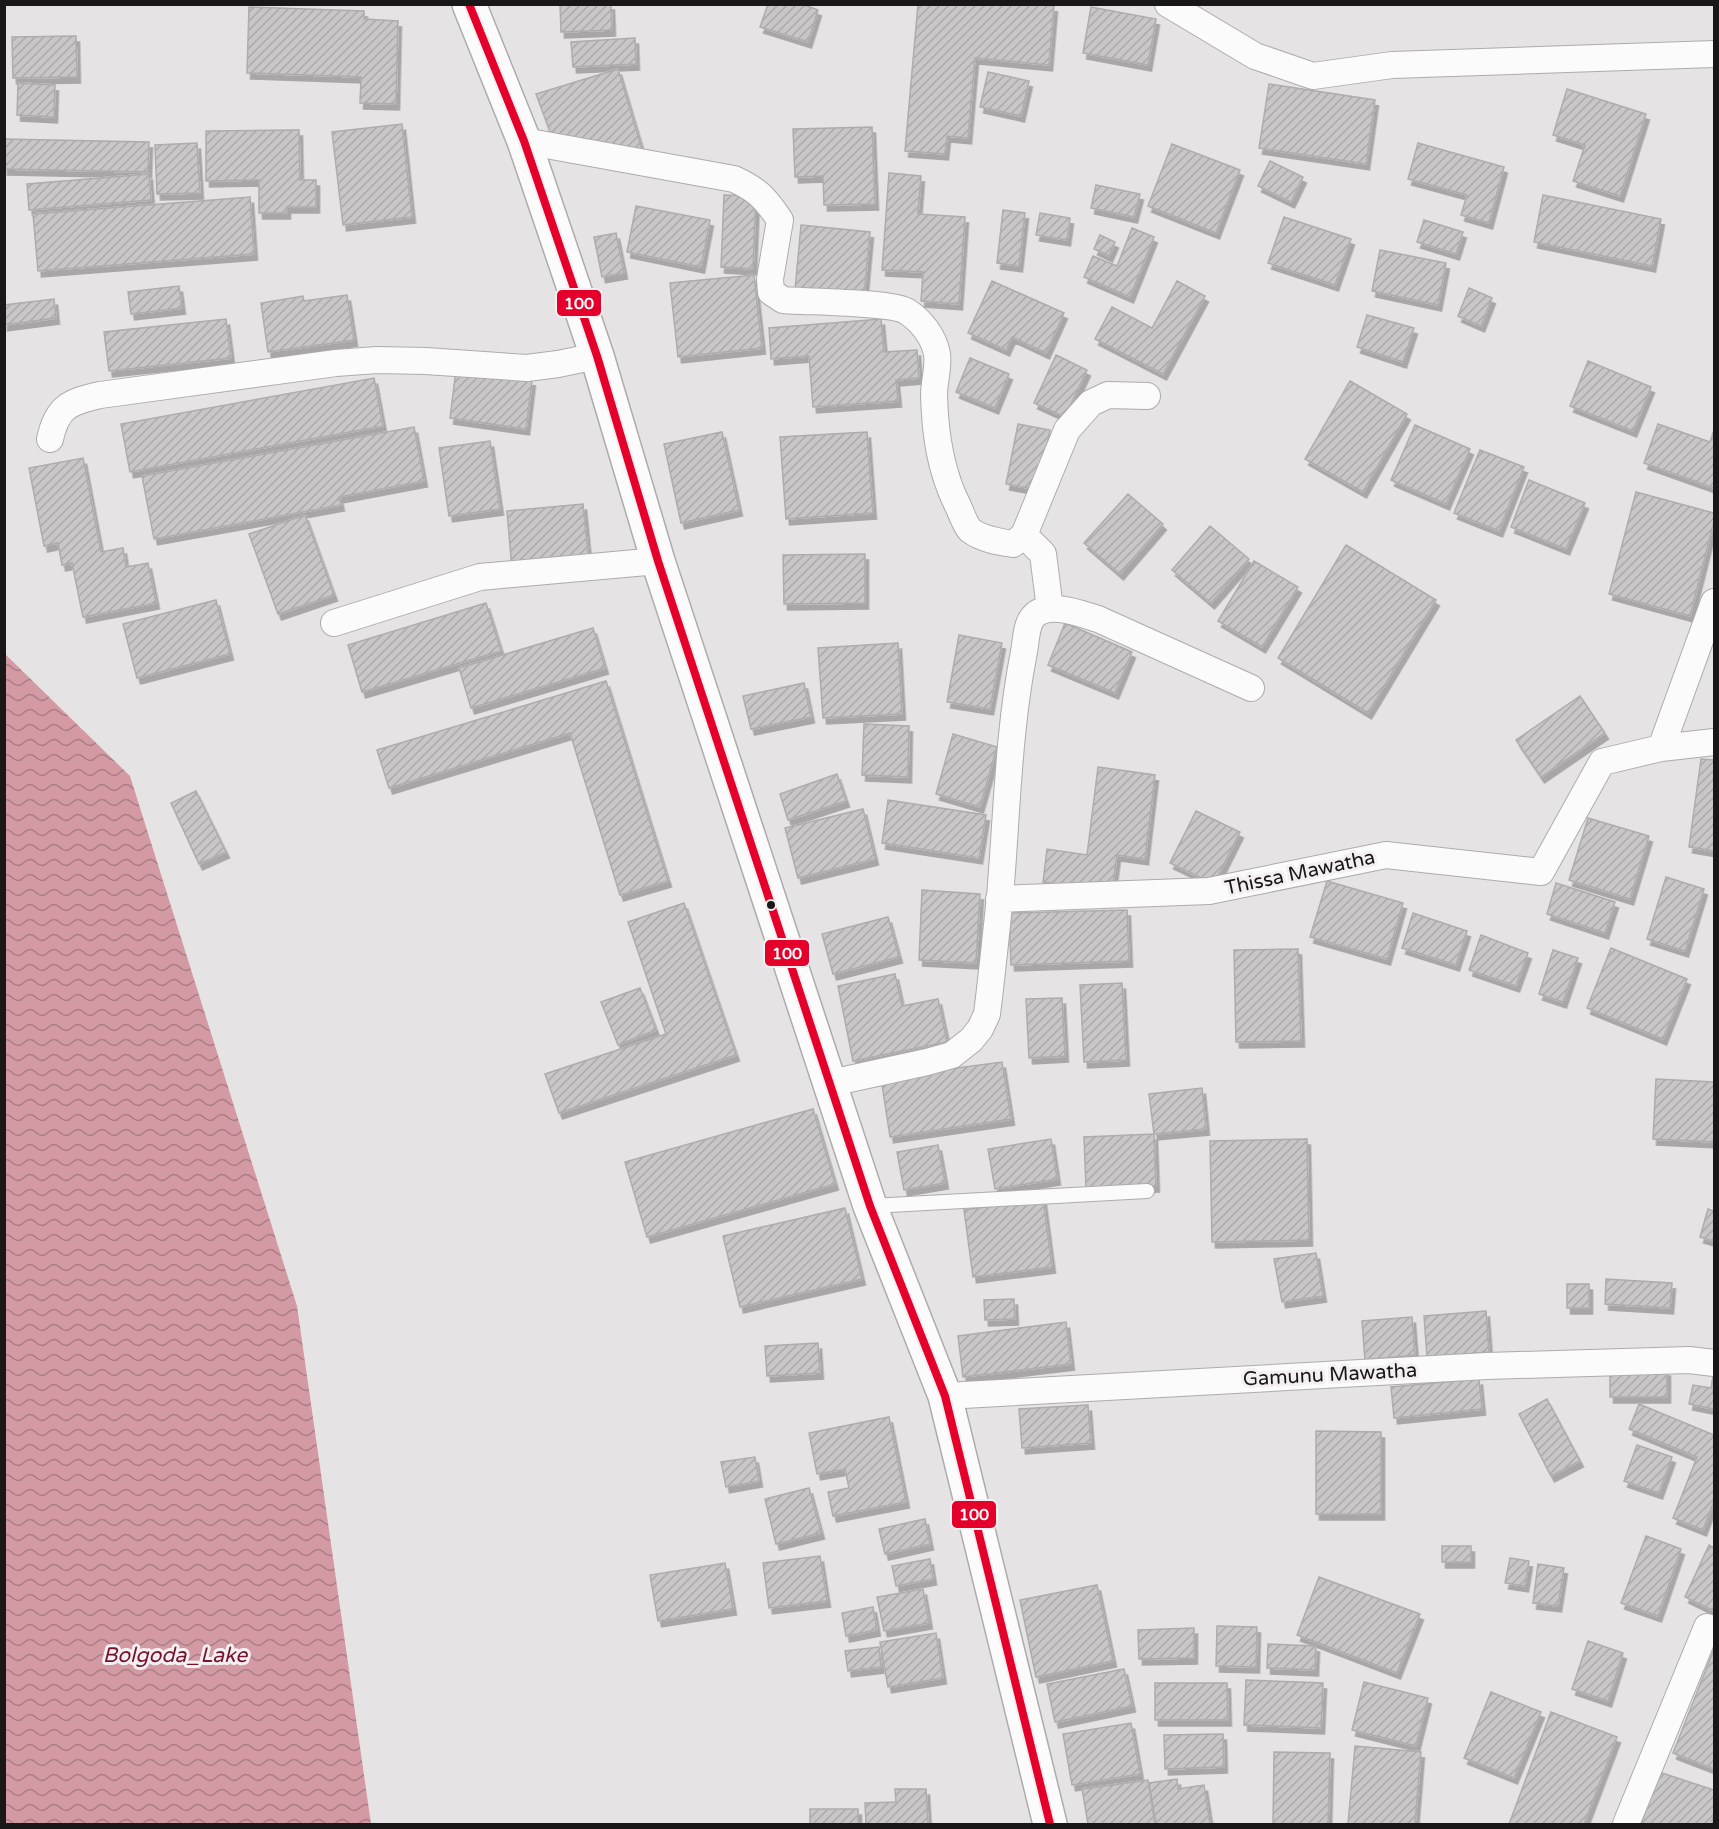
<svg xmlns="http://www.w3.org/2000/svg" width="1719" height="1829" font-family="'Varela Round',sans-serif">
<defs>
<pattern id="water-waves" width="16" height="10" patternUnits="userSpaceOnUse" patternTransform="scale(1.5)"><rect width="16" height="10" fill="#d39aa4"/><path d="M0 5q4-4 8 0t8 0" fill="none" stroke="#aa7d85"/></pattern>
<pattern id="building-hatch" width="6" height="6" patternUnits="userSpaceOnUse" patternTransform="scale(1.5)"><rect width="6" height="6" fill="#c8c6c7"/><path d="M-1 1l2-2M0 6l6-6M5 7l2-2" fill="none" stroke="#aba9aa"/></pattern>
<filter id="shadow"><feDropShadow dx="3.5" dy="6" stdDeviation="0" flood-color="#0004"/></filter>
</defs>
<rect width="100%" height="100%" fill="#e6e3e4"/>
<path fill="url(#water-waves)" d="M 5,654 L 130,776 L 297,1306 L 371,1824 L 5,1824 Z"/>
<path fill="url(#building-hatch)" stroke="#aeacac" stroke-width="1.5" filter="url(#shadow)" d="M 560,4 L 611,4 L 612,30 L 561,32 Z
M 768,4 L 802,4 L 818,10 L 808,42 L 760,27 Z
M 918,4 L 1035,4 L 1054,6 L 1049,65 L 975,58 L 968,138 L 947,136 L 945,154 L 905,151 Z
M 249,7 L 364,11 L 364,19 L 398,21 L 396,104 L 360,103 L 361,77 L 247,73 Z
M 1091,7 L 1156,19 L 1148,65 L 1083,53 Z
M 76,36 L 77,77 L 13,78 L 12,37 Z
M 635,38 L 636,64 L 573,67 L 571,42 Z
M 618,69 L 643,153 L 553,140 L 536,94 Z
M 988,72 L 1029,81 L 1021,116 L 980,107 Z
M 18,83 L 55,85 L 54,117 L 17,115 Z
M 1269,84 L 1375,100 L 1366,164 L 1259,148 Z
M 1567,89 L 1646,114 L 1620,196 L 1573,181 L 1585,145 L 1553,135 Z
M 402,124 L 412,217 L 343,225 L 332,132 Z
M 872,127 L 875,204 L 824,205 L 823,176 L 795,177 L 793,129 Z
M 299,130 L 300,180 L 316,180 L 316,207 L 287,207 L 287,213 L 259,213 L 259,180 L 206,181 L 206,131 Z
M 4,139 L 149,142 L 148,172 L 4,169 Z
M 197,143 L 200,193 L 157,194 L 155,145 Z
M 1418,143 L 1504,167 L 1489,223 L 1461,215 L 1467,195 L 1408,179 Z
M 1172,144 L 1240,170 L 1216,233 L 1148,206 Z
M 1270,161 L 1303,177 L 1291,202 L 1258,186 Z
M 889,173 L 921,176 L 918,214 L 965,217 L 959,304 L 921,301 L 923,272 L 882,270 Z
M 149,174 L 151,200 L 29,210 L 27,184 Z
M 1096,185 L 1140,194 L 1134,217 L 1091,208 Z
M 724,195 L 756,196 L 753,269 L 721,267 Z
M 1543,195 L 1661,219 L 1652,266 L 1534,242 Z
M 250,197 L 254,254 L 38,271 L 33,214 Z
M 636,206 L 710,220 L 701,267 L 627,252 Z
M 1003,210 L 1025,213 L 1019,266 L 997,263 Z
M 1040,213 L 1070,218 L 1067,240 L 1036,235 Z
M 1284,217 L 1351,239 L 1335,285 L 1268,263 Z
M 1424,220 L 1463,232 L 1456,254 L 1417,242 Z
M 801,225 L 870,232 L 864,297 L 795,290 Z
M 1132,228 L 1154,237 L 1130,297 L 1084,277 L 1093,256 L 1117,266 Z
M 616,233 L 624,273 L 602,277 L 594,237 Z
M 1100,235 L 1115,242 L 1109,256 L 1094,249 Z
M 1380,250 L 1446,263 L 1438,305 L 1372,291 Z
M 754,275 L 762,348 L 678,357 L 670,283 Z
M 992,281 L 1064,313 L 1046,353 L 1012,337 L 1006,350 L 968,333 Z
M 1177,281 L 1205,296 L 1163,374 L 1095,339 L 1112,307 L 1152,328 Z
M 179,286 L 182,308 L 131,314 L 128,292 Z
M 1469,288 L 1492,298 L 1481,326 L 1458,316 Z
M 347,295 L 354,340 L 268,352 L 261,303 L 303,296 L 304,301 Z
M 54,299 L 56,318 L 4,325 L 4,305 Z
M 1367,315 L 1414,328 L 1403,362 L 1357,347 Z
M 226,319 L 231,358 L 109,371 L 104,332 Z
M 881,319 L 884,352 L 917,350 L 919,378 L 896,380 L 898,401 L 813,407 L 809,356 L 771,359 L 769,328 Z
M 1056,355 L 1087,370 L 1065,417 L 1034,403 Z
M 970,358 L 1009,374 L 995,408 L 956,392 Z
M 1588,361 L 1651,387 L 1633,431 L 1570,406 Z
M 456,370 L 532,380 L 526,429 L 450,418 Z
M 374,378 L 383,426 L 130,472 L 121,424 Z
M 1350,381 L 1407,414 L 1363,492 L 1305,459 Z
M 1018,424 L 1050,430 L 1039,490 L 1006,484 Z
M 1658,424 L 1710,442 L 1714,430 L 1714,488 L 1644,463 Z
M 1415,425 L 1470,449 L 1446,504 L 1391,480 Z
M 414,427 L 424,481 L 339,497 L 341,505 L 154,539 L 142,476 Z
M 722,432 L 739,510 L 681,523 L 664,444 Z
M 867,432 L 873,513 L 786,519 L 780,437 Z
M 490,441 L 500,509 L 449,516 L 439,448 Z
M 1480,450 L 1524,467 L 1499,531 L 1454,513 Z
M 83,458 L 101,552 L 123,548 L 126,567 L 148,563 L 156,603 L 83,617 L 72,563 L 62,565 L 58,543 L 44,546 L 29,468 Z
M 1529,480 L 1585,503 L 1566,549 L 1511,527 Z
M 1636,492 L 1714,513 L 1714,521 L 1690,616 L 1609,594 Z
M 1128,494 L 1163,524 L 1120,574 L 1084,543 Z
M 583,504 L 589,563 L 512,570 L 507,511 Z
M 305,515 L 334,595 L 278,614 L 249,534 Z
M 1210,526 L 1249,559 L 1211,603 L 1172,570 Z
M 1346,545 L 1436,600 L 1368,713 L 1278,658 Z
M 865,554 L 865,603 L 784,604 L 783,555 Z
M 1254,561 L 1298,587 L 1262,647 L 1218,621 Z
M 216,600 L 230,654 L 137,678 L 123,624 Z
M 486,603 L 501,651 L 362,692 L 348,645 Z
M 1065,623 L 1132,652 L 1115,693 L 1048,665 Z
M 593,628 L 605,668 L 471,708 L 459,668 Z
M 959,635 L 1002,643 L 990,709 L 947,702 Z
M 898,643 L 902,714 L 823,718 L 818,648 Z
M 606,681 L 668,881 L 620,895 L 570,733 L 389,788 L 377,750 Z
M 804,683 L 811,717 L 751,729 L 743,696 Z
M 1580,696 L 1605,733 L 1541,777 L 1516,740 Z
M 864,724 L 909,726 L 908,777 L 862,775 Z
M 953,734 L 997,747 L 980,807 L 936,794 Z
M 1701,759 L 1714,760 L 1714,851 L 1689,847 Z
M 1098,767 L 1155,775 L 1145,859 L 1117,855 L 1112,891 L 1043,882 L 1047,849 L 1087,855 Z
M 837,774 L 846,801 L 788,820 L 780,794 Z
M 196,791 L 226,852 L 199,864 L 171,803 Z
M 888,800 L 986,815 L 979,858 L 882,843 Z
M 863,809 L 875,859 L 798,878 L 785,828 Z
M 1196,811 L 1240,832 L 1214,884 L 1170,863 Z
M 1588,818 L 1649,836 L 1630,899 L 1569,880 Z
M 1666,877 L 1704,889 L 1685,951 L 1647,939 Z
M 1327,881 L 1403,903 L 1387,959 L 1310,937 Z
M 1556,883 L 1615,902 L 1605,933 L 1547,914 Z
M 922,890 L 980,894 L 976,963 L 919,960 Z
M 684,903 L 736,1055 L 559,1113 L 545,1074 L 666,1034 L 628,922 Z
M 1127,910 L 1129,961 L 1011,965 L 1009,913 Z
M 1413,913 L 1467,931 L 1456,965 L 1402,948 Z
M 888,917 L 899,957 L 833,974 L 822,934 Z
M 1481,935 L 1528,953 L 1516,986 L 1469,970 Z
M 1611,948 L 1687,979 L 1663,1039 L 1587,1008 Z
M 1298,949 L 1301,1041 L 1236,1042 L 1234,950 Z
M 1553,950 L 1578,958 L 1563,1002 L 1539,994 Z
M 895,974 L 902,1006 L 938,999 L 947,1042 L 853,1061 L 838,986 Z
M 1122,983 L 1126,1060 L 1084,1062 L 1080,985 Z
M 640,988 L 656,1030 L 618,1045 L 601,1002 Z
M 1062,998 L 1065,1056 L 1029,1058 L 1026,999 Z
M 1002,1062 L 1011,1119 L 890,1137 L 881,1078 Z
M 1656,1079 L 1714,1082 L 1714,1142 L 1653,1139 Z
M 1202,1088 L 1206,1129 L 1154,1134 L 1149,1094 Z
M 813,1109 L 835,1184 L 647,1237 L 625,1162 Z
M 1154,1134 L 1156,1186 L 1086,1189 L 1084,1137 Z
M 1051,1139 L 1057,1179 L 995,1189 L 988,1149 Z
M 1307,1139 L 1309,1240 L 1212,1242 L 1210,1141 Z
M 938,1145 L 945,1183 L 904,1190 L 897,1152 Z
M 1043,1199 L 1052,1267 L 973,1277 L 964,1210 Z
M 845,1208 L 862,1279 L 740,1307 L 723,1236 Z
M 1708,1209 L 1714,1211 L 1714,1241 L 1700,1237 Z
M 1316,1253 L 1323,1296 L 1282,1302 L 1274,1259 Z
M 1606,1279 L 1672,1283 L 1670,1308 L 1605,1304 Z
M 1567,1284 L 1589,1284 L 1589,1308 L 1567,1308 Z
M 1014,1299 L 1015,1319 L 985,1320 L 984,1300 Z
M 1486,1311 L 1489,1352 L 1427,1357 L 1424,1316 Z
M 1412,1317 L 1415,1355 L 1365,1360 L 1362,1321 Z
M 1066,1322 L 1071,1364 L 963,1377 L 958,1336 Z
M 818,1343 L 820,1373 L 767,1376 L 765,1346 Z
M 1610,1370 L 1667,1370 L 1667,1397 L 1610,1397 Z
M 1713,1377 L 1714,1409 L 1689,1404 L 1693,1385 L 1711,1388 Z
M 1479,1379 L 1482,1409 L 1394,1418 L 1391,1387 Z
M 1547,1399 L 1580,1461 L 1551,1476 L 1519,1414 Z
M 1639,1404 L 1714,1435 L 1714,1501 L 1703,1530 L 1673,1518 L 1697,1457 L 1629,1429 Z
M 1088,1405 L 1091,1443 L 1022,1448 L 1019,1409 Z
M 889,1417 L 906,1502 L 833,1516 L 828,1492 L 849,1488 L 845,1469 L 817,1474 L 809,1433 Z
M 1316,1431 L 1381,1432 L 1381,1514 L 1316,1514 Z
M 1637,1445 L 1672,1457 L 1659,1493 L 1624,1481 Z
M 755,1457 L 759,1481 L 726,1487 L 721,1462 Z
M 809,1488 L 821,1533 L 776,1544 L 765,1499 Z
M 925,1519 L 930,1544 L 885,1554 L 879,1529 Z
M 1646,1536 L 1681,1549 L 1658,1616 L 1621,1603 Z
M 1709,1545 L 1714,1548 L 1714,1611 L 1685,1597 Z
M 1442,1546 L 1471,1546 L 1471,1562 L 1442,1562 Z
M 820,1556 L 827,1601 L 769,1608 L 763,1563 Z
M 1510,1558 L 1529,1561 L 1525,1586 L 1505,1583 Z
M 930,1559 L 933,1579 L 896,1586 L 892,1566 Z
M 725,1563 L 733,1609 L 658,1621 L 650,1575 Z
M 1538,1564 L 1564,1568 L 1558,1606 L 1533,1603 Z
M 1319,1577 L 1420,1614 L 1397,1673 L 1297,1635 Z
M 1097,1585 L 1113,1661 L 1036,1677 L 1020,1600 Z
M 923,1589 L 929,1623 L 884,1631 L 877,1597 Z
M 873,1607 L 877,1630 L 846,1636 L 842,1613 Z
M 1217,1626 L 1257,1627 L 1256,1667 L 1216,1666 Z
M 1194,1628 L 1194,1658 L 1139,1659 L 1138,1630 Z
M 936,1633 L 943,1678 L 888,1687 L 880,1642 Z
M 1588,1641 L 1623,1653 L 1608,1701 L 1572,1689 Z
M 1268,1644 L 1316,1646 L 1315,1670 L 1267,1668 Z
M 879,1647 L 881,1667 L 848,1671 L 845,1651 Z
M 1714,1649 L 1714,1769 L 1673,1753 Z
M 1124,1669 L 1132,1706 L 1055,1722 L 1047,1684 Z
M 1246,1680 L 1323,1683 L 1321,1728 L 1244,1725 Z
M 1364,1682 L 1428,1698 L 1416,1746 L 1352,1730 Z
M 1155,1683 L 1227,1683 L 1228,1720 L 1155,1720 Z
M 1491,1692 L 1541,1712 L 1514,1778 L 1464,1758 Z
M 1551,1712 L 1617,1737 L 1584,1824 L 1509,1824 Z
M 1131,1723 L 1140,1774 L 1072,1785 L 1063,1734 Z
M 1223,1734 L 1224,1767 L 1165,1769 L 1164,1735 Z
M 1355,1746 L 1421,1752 L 1415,1824 L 1348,1824 Z
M 1274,1752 L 1330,1753 L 1328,1824 L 1273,1824 Z
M 1659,1772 L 1714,1790 L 1714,1814 L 1712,1821 L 1714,1824 L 1641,1824 Z
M 1177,1779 L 1178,1789 L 1204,1785 L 1210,1824 L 1156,1824 L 1149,1783 Z
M 1148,1780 L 1155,1824 L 1088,1824 L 1082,1789 Z
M 895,1789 L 926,1789 L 928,1824 L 866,1824 L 865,1803 L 896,1802 Z
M 810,1809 L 858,1809 L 858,1824 L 810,1824 Z"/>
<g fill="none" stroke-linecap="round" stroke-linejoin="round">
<defs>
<path id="service" d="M 871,1206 L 1147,1191"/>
<path id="minor" d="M 1168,4 L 1255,56 L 1313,76 L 1392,65 L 1714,54
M 524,141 L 734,179 C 758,190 765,198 780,220 L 770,279 L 771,292 L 783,300 C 808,302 890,302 906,311 C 921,320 934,337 937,354 C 939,367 934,382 934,395 C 935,433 940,471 958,506 C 961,512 965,525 970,530 C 981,539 1000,542 1013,544 L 1024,535 L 1067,430 L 1091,403 L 1108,395 L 1147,396
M 50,439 C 57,407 69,402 100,395 L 336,363 L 377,360 L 426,361 L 527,368 L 558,364 L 597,356
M 1024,535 L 1043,554 L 1050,609
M 334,623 L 480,577 L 658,561
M 1661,748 L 1714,602
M 999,899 L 1209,891 L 1386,855 L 1541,872 L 1602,762 L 1661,748 L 1714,742
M 831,1083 L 927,1062 L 952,1055 L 971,1040 L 980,1029 L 987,1014 C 992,974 996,935 1000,896 C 1007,815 1008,732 1024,652 C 1026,641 1026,625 1033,617 C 1048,600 1081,614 1098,619 L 1251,688
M 945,1396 L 1487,1366 L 1689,1360 L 1714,1363
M 1626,1824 L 1707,1627"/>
<path id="trunk" d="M 469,4 L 524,141 L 597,356 L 658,561 L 870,1206 L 945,1396 L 1050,1824"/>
</defs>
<use href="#service" stroke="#aeabac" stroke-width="16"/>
<use href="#minor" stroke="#aeabac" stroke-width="28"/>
<use href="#trunk" stroke="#aeabac" stroke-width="36"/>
<use href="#service" stroke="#fbfbfb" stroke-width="14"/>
<use href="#minor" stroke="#fbfbfb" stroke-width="26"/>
<use href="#trunk" stroke="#fbfbfb" stroke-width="33"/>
<defs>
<path id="bus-1" d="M 469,4 L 524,141 L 597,356 L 658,561 L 870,1206 L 945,1396 L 1050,1824"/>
</defs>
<use href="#bus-1" stroke="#f4eff0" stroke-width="12"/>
<use href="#bus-1" stroke="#e4002b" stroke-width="8"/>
</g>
<circle fill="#191718" stroke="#f4eff0" stroke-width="2" cx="771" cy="905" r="5"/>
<g text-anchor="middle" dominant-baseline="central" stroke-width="6" stroke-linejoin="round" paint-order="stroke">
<g font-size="20" fill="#191718" stroke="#f4eff0">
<text transform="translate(1300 873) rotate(-12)">Thissa Mawatha</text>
<text transform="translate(1330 1375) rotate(-3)">Gamunu Mawatha</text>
</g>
<g font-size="21" font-style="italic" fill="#741330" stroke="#f4eff0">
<text x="175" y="1655">Bolgoda_Lake</text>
</g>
</g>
<g stroke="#f4eff0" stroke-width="2">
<rect x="556" y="289" width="46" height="28" rx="6" fill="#e4002b"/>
<rect x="764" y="939" width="46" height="28" rx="6" fill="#e4002b"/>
<rect x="951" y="1500" width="46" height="29" rx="6" fill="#e4002b"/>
</g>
<g font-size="16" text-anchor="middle" font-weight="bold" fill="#fff">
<text x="579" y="309">100</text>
<text x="787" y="959">100</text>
<text x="974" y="1520">100</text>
</g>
<rect width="1719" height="1829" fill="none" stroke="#191718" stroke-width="12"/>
</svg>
